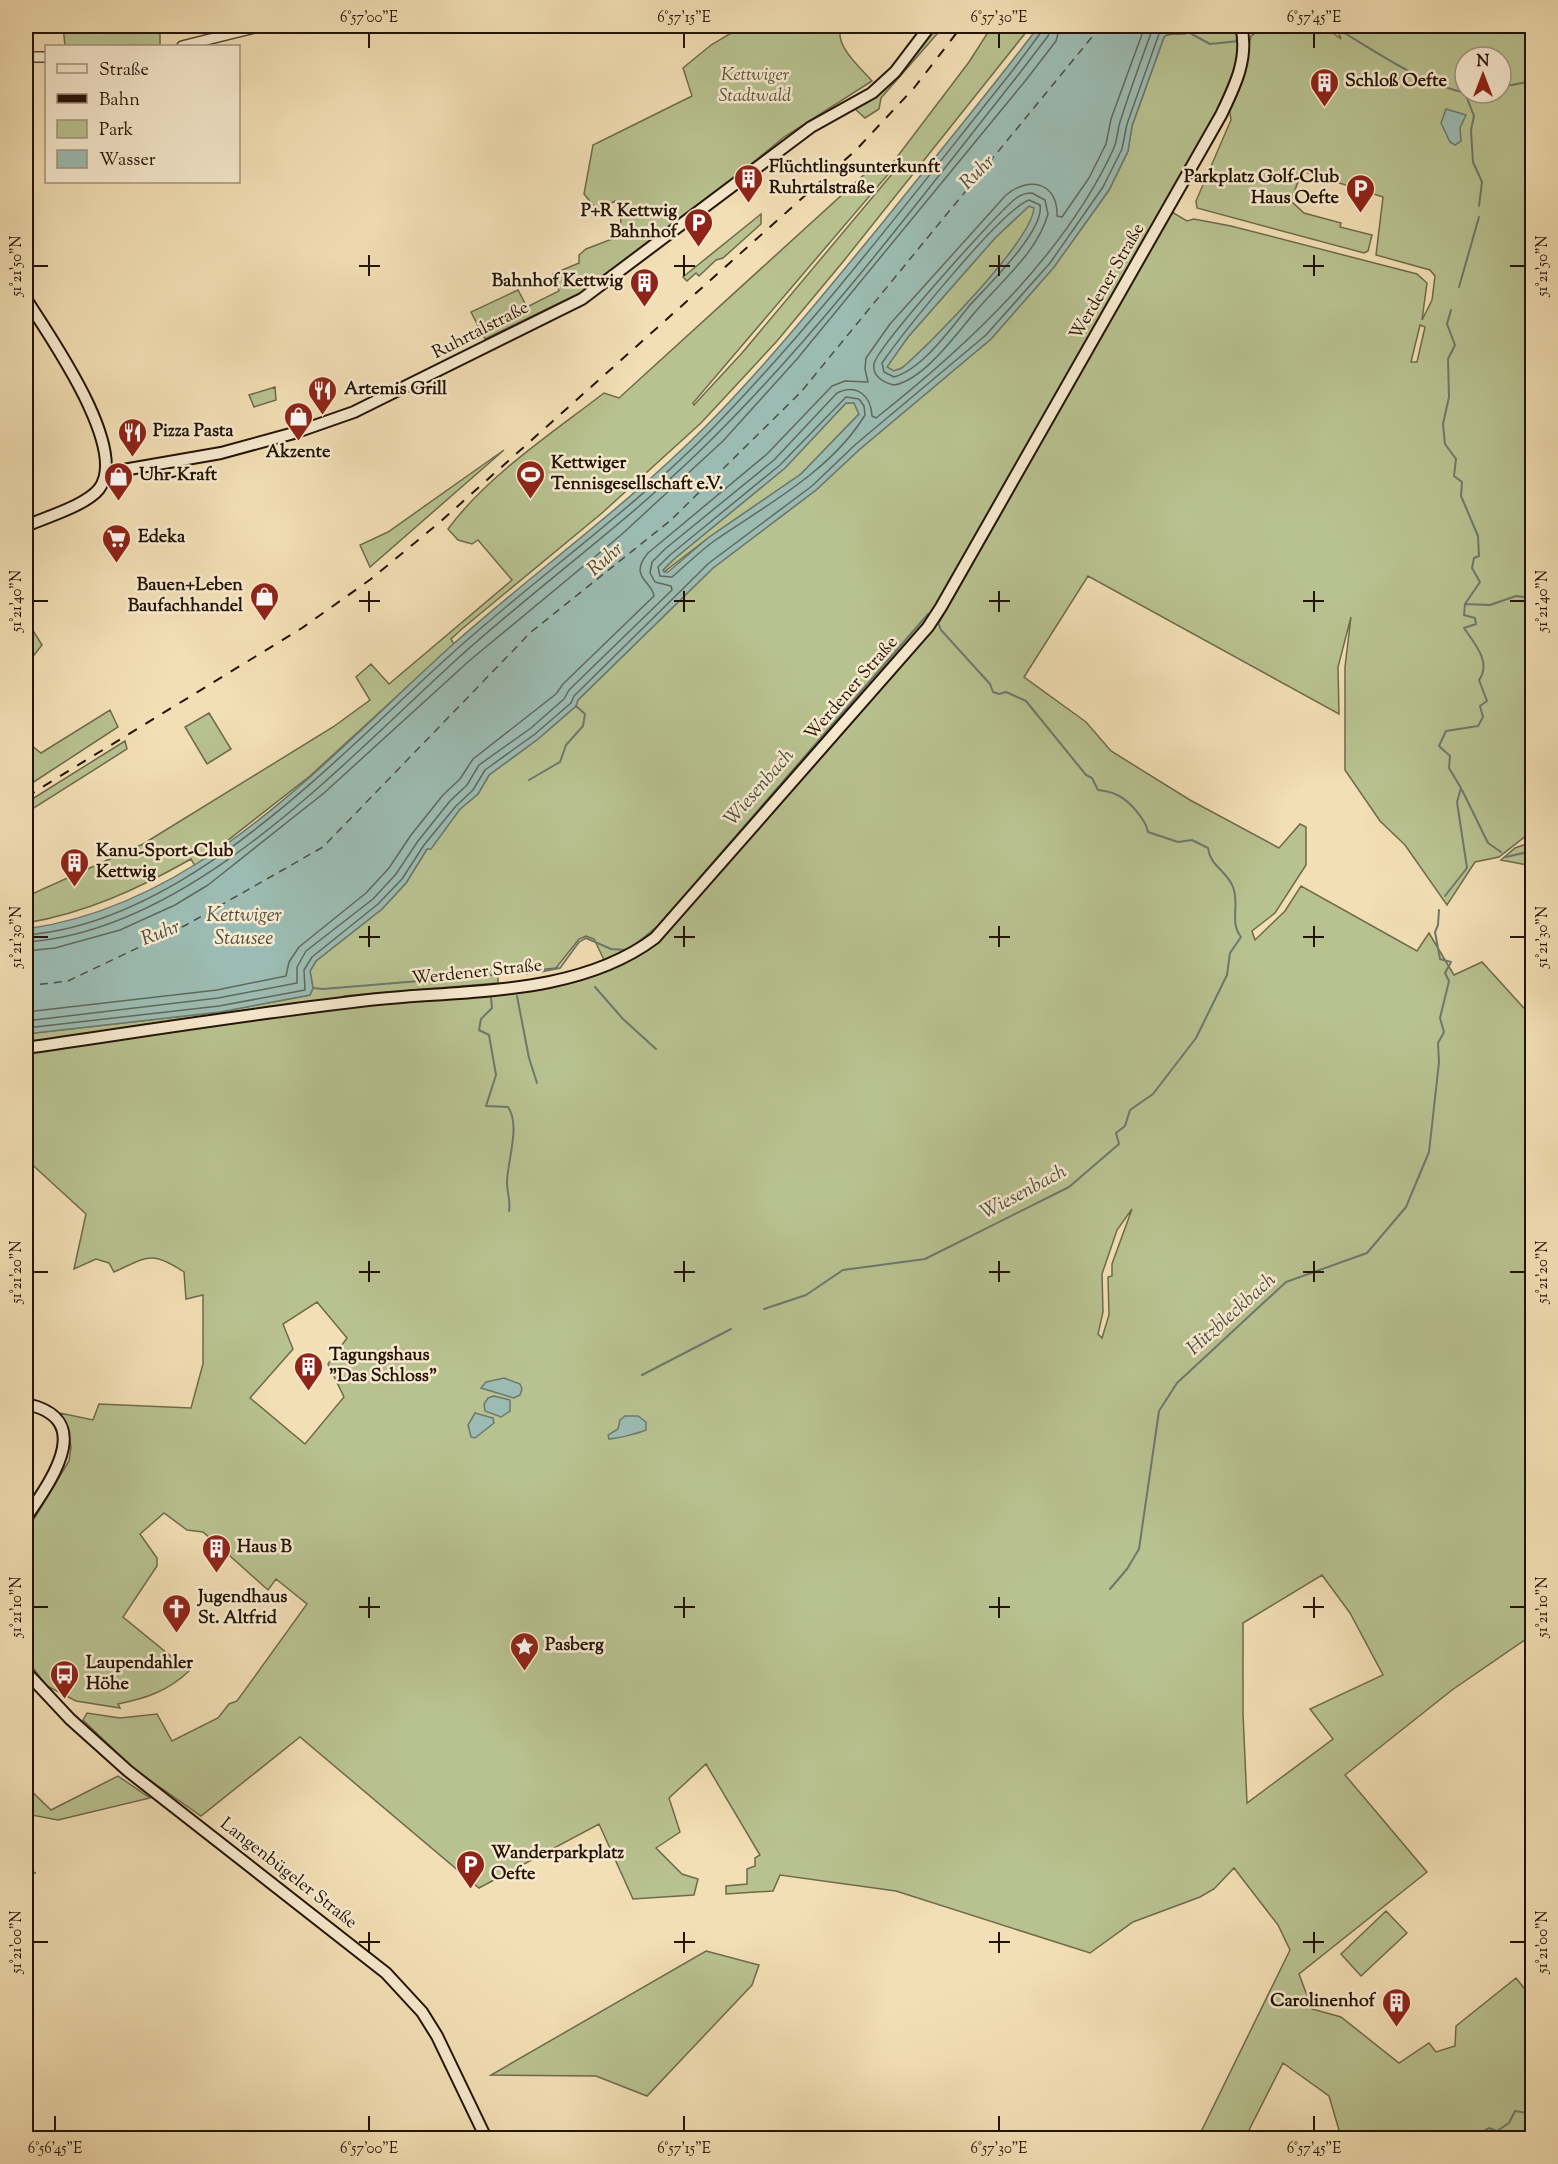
<svg xmlns="http://www.w3.org/2000/svg" width="1558" height="2164" font-family="'Sorts Mill Goudy',serif">
<rect width="100%" height="100%" fill="#f3dfb5"/>
<filter id="stains"><feTurbulence type="fractalNoise" baseFrequency=".00333" numOctaves="4"/><feColorMatrix values="0 0 0 0 .2 0 0 0 0 .09 0 0 0 0 .02 0 0 0 .5 -.17"/></filter>
<radialGradient id="worn" r=".72"><stop offset=".6" stop-color="#630" stop-opacity="0"/><stop offset="1" stop-color="#630" stop-opacity=".3"/></radialGradient>
<path fill="#b8c290" stroke="#6e6a4b" stroke-width="1.5" fill-rule="evenodd" d="M 63,26 L 165,26 L 160,34 L 160,45 L 65,46 Z
M 737,26 L 841,26 C 834,46 860,67 872,81 L 784,137 L 743,171 L 580,293 L 485,339 L 471,312 L 518,290 L 527,307 L 559,291 L 553,274 L 579,263 L 579,255 L 586,249 L 620,236 L 621,216 L 615,201 L 597,210 L 584,194 L 593,145 L 692,96 L 683,68 L 711,45 L 738,29 Z
M 936,26 L 944,26 L 881,98 L 879,109 L 865,118 L 852,106 L 899,74 Z
M 992,26 L 1031,26 L 842,263 L 777,341 L 701,423 L 602,513 L 463,628 L 451,639 L 454,644 L 310,776 L 195,866 L 191,859 C 138,889 86,913 26,923 L 26,900 L 31,898 L 34,893 L 143,844 L 333,727 L 370,700 L 356,677 L 371,664 L 389,684 L 512,580 L 478,540 L 472,544 L 458,540 L 448,529 C 487,476 552,433 604,393 L 619,398 L 878,162 L 888,169 L 969,62 ZM 890,172 L 892,174 L 742,353 L 694,405 L 693,403 Z
M 1186,26 L 1236,26 C 1241,47 1238,67 1229,88 C 1213,128 1186,165 1166,204 C 1096,337 1018,466 943,596 L 927,620 L 778,804 L 940,621 L 1172,212 L 1187,221 L 1194,219 L 1231,226 L 1417,274 L 1427,283 L 1422,320 L 1432,300 L 1435,276 L 1430,270 L 1376,255 L 1383,197 L 1302,171 L 1291,201 L 1304,213 L 1341,223 L 1340,227 L 1372,235 L 1368,251 L 1364,253 L 1197,208 L 1196,201 L 1231,120 L 1229,107 L 1244,70 L 1251,36 L 1254,34 L 1249,33 L 1247,26 L 1262,26 L 1262,28 L 1264,26 L 1324,26 L 1341,39 L 1337,30 L 1332,26 L 1532,26 L 1532,619 L 1527,620 L 1526,675 L 1532,690 L 1532,831 L 1499,857 L 1475,862 L 1447,905 L 1405,845 L 1380,821 L 1345,770 L 1345,667 L 1351,617 L 1338,667 L 1339,714 L 1088,576 L 1024,677 L 1086,722 L 1111,751 L 1190,800 L 1279,848 L 1300,824 L 1306,827 L 1306,865 L 1275,913 L 1252,931 L 1255,940 L 1285,911 L 1301,886 L 1417,951 L 1429,933 L 1454,975 L 1482,962 L 1532,1017 L 1532,1635 L 1452,1690 L 1345,1775 L 1427,1872 L 1299,1974 L 1312,2009 L 1341,2017 L 1399,2063 L 1429,2043 L 1436,2052 L 1455,2046 L 1456,2026 L 1516,1978 L 1532,1998 L 1532,2138 L 1337,2138 L 1339,2130 L 1329,2096 L 1283,2063 L 1245,2138 L 1198,2138 L 1290,1950 L 1278,1925 L 1234,1868 L 1214,1889 L 1200,1897 L 1133,1922 L 1090,1953 L 896,1891 L 780,1875 L 773,1891 L 726,1894 L 726,1886 L 747,1884 L 747,1869 L 755,1866 L 755,1858 L 760,1855 L 706,1764 L 669,1798 L 680,1832 L 656,1848 L 682,1874 L 698,1879 L 694,1895 L 633,1899 L 599,1824 L 479,1888 L 300,1737 L 201,1816 L 134,1769 L 83,1720 L 87,1713 L 120,1718 L 157,1714 L 172,1741 L 218,1718 L 229,1704 L 237,1701 L 307,1604 L 276,1579 L 268,1590 L 203,1532 L 187,1530 L 164,1513 L 140,1534 L 157,1558 L 157,1566 L 123,1617 L 189,1671 C 168,1691 147,1698 118,1704 L 120,1708 L 76,1701 L 47,1686 L 26,1659 L 26,1532 L 69,1461 L 71,1447 L 68,1431 L 60,1413 L 93,1420 L 99,1404 L 191,1408 L 203,1364 L 203,1295 L 186,1299 L 184,1272 C 150,1249 146,1258 114,1272 L 109,1263 L 96,1259 L 74,1269 L 86,1214 L 26,1159 L 26,1049 L 343,1005 L 507,989 L 606,964 L 594,939 L 586,936 L 579,939 L 556,968 L 498,974 L 498,983 L 344,996 L 341,999 L 26,1045 L 26,1034 L 220,1012 L 310,995 L 313,988 L 310,971 L 316,961 L 382,909 L 406,883 L 427,849 L 430,849 L 460,809 L 478,794 L 489,775 L 538,739 L 576,706 L 578,700 L 713,568 L 816,490 L 860,449 L 991,339 L 1054,267 L 1109,190 L 1128,151 L 1132,126 L 1164,37 C 1172,31 1181,37 1190,32 ZM 1465,57 L 1501,57 L 1501,93 L 1465,93 ZM 1420,325 L 1425,327 L 1417,362 L 1411,362 ZM 1132,1209 L 1112,1264 L 1112,1276 L 1108,1277 L 1109,1315 L 1102,1338 L 1098,1334 L 1103,1312 L 1102,1274 L 1117,1230 ZM 317,1302 L 347,1338 L 328,1364 L 344,1397 L 305,1444 L 250,1398 L 293,1349 L 283,1324 ZM 1322,1575 L 1350,1613 L 1383,1675 L 1310,1709 L 1333,1739 L 1247,1803 L 1243,1713 L 1243,1623 Z
M 1029,206 L 1035,208 C 1031,242 930,344 902,368 L 894,371 L 886,367 L 908,337 L 995,238 Z
M 761,214 L 761,224 L 723,258 L 716,260 L 699,276 L 696,273 L 687,281 L 683,277 Z
M 275,387 L 276,400 L 254,407 L 249,395 Z
M 846,403 L 854,403 L 859,414 L 801,474 L 708,538 L 664,572 L 663,570 L 674,559 L 785,468 Z
M 504,450 L 370,567 L 360,545 L 388,532 Z
M 29,624 L 42,645 L 34,655 L 26,658 L 26,626 Z
M 110,710 L 118,727 L 26,787 L 26,741 L 41,753 Z
M 209,713 L 231,749 L 207,764 L 185,727 Z
M 125,741 L 127,749 L 26,813 L 26,803 L 29,801 Z
M 1532,842 L 1532,866 L 1501,860 L 1515,848 Z
M 118,1776 L 150,1798 L 58,1820 L 26,1814 L 26,1786 L 51,1810 Z
M 1386,1911 L 1407,1933 L 1361,1976 L 1341,1954 Z
M 706,1951 L 759,1965 L 752,1985 L 647,2096 L 596,2076 L 491,2075 Z"/>
<path fill="#9cbcb3" stroke="#6c786e" stroke-width="1.5" fill-rule="evenodd" d="M 1039,26 L 1186,26 L 1190,32 L 1169,33 L 1164,37 L 1132,126 L 1128,151 L 1109,190 L 1054,267 L 991,339 L 860,449 L 816,490 L 713,568 L 578,700 L 576,706 L 538,739 L 489,775 L 478,794 L 460,809 L 431,849 L 427,849 L 406,883 L 382,909 L 316,961 L 310,971 L 313,988 L 310,995 L 220,1012 L 26,1034 L 26,929 C 201,905 325,760 450,647 C 534,572 627,506 707,425 C 770,361 827,290 884,221 C 936,156 989,92 1039,26 ZM 1029,206 L 1034,208 C 1031,242 930,344 902,368 L 894,371 L 887,367 L 908,337 L 995,238 ZM 846,403 L 854,403 L 859,414 L 801,474 L 708,538 L 668,572 L 664,572 L 663,570 L 674,559 L 785,468 Z
M 1446,109 L 1466,115 L 1460,128 L 1461,141 L 1455,145 L 1450,142 L 1441,123 Z
M 504,1378 L 520,1384 L 522,1389 L 520,1395 L 514,1398 L 481,1388 L 486,1382 Z
M 494,1396 L 510,1400 L 510,1411 L 501,1417 L 485,1411 L 484,1404 L 488,1398 Z
M 475,1413 L 493,1418 L 494,1423 L 475,1438 L 471,1437 L 468,1425 Z
M 625,1416 L 638,1416 L 646,1422 L 646,1430 C 636,1434 619,1438 609,1439 L 608,1435 L 618,1429 L 620,1420 Z"/>
<g fill="none" stroke-linecap="round" stroke-linejoin="round">
<path stroke="#60685c" stroke-width="1.5" d="M 1032,193 L 1045,200 L 1048,214 C 1037,253 1001,281 976,311 C 957,333 924,380 894,385 C 884,383 872,376 874,364 C 877,347 996,214 1015,199 C 1020,195 1025,193 1032,193 Z
M 1029,200 L 1040,205 C 1045,231 987,286 970,305 C 951,328 923,369 894,377 L 884,372 L 882,363 C 903,333 1000,211 1029,200 Z
M 846,397 L 859,399 L 864,406 L 865,415 C 831,471 766,505 714,541 C 699,552 686,565 672,577 L 660,576 L 658,567 L 670,555 L 780,465 Z
M 26,935 C 186,923 334,760 448,657 C 534,579 630,512 712,429 C 821,317 916,191 1013,70 L 1042,31 L 1043,26
M 26,942 C 190,931 340,766 456,660 C 541,583 635,517 716,435 C 826,325 922,196 1019,74 L 1048,36 L 1051,26
M 26,951 L 55,948 L 120,930 L 175,905 L 208,885 L 324,793 L 469,661 L 621,535 L 723,441 L 797,359 L 1026,80 L 1056,41 L 1060,26
M 26,1012 L 217,990 L 286,976 L 289,962 L 299,947 L 366,893 L 389,868 L 411,835 L 443,795 L 460,779 L 473,759 L 556,694 L 563,684 L 654,596 C 652,581 628,577 648,553 L 767,454 L 832,386 L 845,381 L 868,382 L 865,369 L 866,358 L 890,324 L 1006,195 C 1029,176 1058,182 1057,216 L 1062,217 L 1089,178 L 1106,144 L 1111,119 L 1145,26
M 26,1021 L 218,998 L 297,983 L 297,967 L 306,951 L 373,899 L 396,874 L 418,841 L 450,801 L 467,785 L 479,765 L 531,728 L 564,699 L 569,690 L 672,590 L 671,586 L 655,582 L 650,573 L 652,562 L 665,549 L 774,460 L 837,393 C 857,383 871,396 872,416 L 876,418 C 967,346 1064,256 1113,150 C 1118,140 1117,129 1121,119 C 1130,90 1141,61 1151,33 L 1156,26
M 26,1028 L 219,1006 L 305,990 L 304,970 L 312,957 L 378,904 L 402,879 L 424,845 L 456,806 L 473,790 L 485,770 L 535,734 L 571,703 L 574,696 L 709,563 L 812,486 L 856,444 L 986,335 L 1050,263 L 1103,187 L 1122,149 L 1127,124 L 1159,34 L 1167,28 L 1181,26"/>
<path stroke="#6c786e" stroke-width="2" d="M 1333,26 C 1375,51 1416,81 1465,93
M 1188,32 L 1210,44 L 1239,41
M 1251,32 L 1263,26
M 1501,87 L 1532,81
M 1465,93 L 1474,116 L 1471,130 L 1473,162 L 1482,182 L 1479,206
M 1467,93 L 1478,93
M 1459,287 L 1479,217
M 1465,604 L 1490,605 L 1516,596 L 1532,598
M 529,780 L 560,762 L 566,745 L 583,726 L 585,714 L 576,706
M 1462,790 L 1488,843 L 1501,852
M 1506,857 L 1532,851
M 1445,896 L 1467,868 L 1457,802 L 1461,788 L 1449,768 L 1450,756 L 1439,746 L 1446,731 L 1478,726 L 1483,717 L 1480,706 L 1487,701 L 1479,680 C 1492,662 1474,643 1464,628 L 1476,624 L 1475,618 L 1464,615 L 1465,604 L 1480,582 L 1472,568 L 1474,558 L 1479,556 L 1478,536 L 1461,496 L 1462,482 L 1454,476 L 1456,459 L 1445,444 L 1443,424 L 1449,397 L 1448,359 L 1455,345 L 1447,324 L 1451,310
M 636,944 L 658,926 L 928,614
M 527,974 L 532,970 L 539,972 L 560,968 L 579,942 L 586,938 L 611,949 L 626,950
M 595,987 L 623,1019 L 656,1049
M 313,988 L 323,989 L 492,975
M 517,996 L 529,1058 L 537,1083
M 491,997 L 492,1008 L 481,1019 L 479,1030 L 489,1035 L 496,1075 L 486,1106 L 508,1107 C 521,1126 507,1161 507,1183 C 507,1194 511,1200 509,1211
M 764,1309 L 806,1295 L 843,1270 L 925,1259 L 1069,1187 L 1119,1144 L 1116,1133 L 1125,1126 L 1130,1110 L 1153,1094 L 1196,1038 L 1227,975 L 1230,953 L 1241,937 C 1229,921 1240,905 1233,887 C 1227,871 1210,866 1208,848 L 1192,840 L 1178,842 L 1148,832 C 1146,820 1129,800 1117,795 C 1112,792 1104,791 1098,790 L 1092,778 L 1086,775 L 1026,701 L 1006,692 L 999,694 L 993,692 L 990,684 L 941,630 L 938,622
M 642,1375 L 731,1329
M 1110,1589 L 1127,1569 L 1139,1549 L 1159,1411 L 1177,1383 L 1286,1282 L 1367,1253 L 1406,1207 L 1429,1152 L 1439,1062 L 1438,1043 L 1444,1032 L 1440,1018 L 1449,981 L 1445,973 L 1451,962 L 1440,959 L 1435,932 L 1438,925 L 1439,910
M 26,1869 L 35,1873
M 1471,2138 L 1489,2128 L 1497,2131 L 1509,2123 L 1515,2111 L 1527,2113 L 1532,2109"/>
<path stroke="#4d4e43" stroke-width="1.5" stroke-dasharray="8 6" stroke-linecap="butt" d="M 26,986 L 68,981 L 186,925 L 323,847 L 531,632 L 671,520 L 801,392 L 1101,26"/>
<defs>
<path id="tertiary" d="M 182,46 L 262,26
M 26,57 L 46,57"/>
<path id="secondary" d="M 26,299 C 48,334 130,449 99,489 C 85,506 46,517 26,526
M 106,473 L 221,453 L 294,433 L 354,412 L 582,299 L 811,127 L 872,93 L 895,72 L 930,26
M 26,1048 C 137,1032 248,1014 360,1001 C 456,989 574,999 655,938 L 928,627 L 941,607 L 1221,115 C 1235,86 1249,58 1241,26
M 26,1404 C 98,1419 49,1483 26,1518
M 26,1672 L 70,1719 L 128,1771 L 386,1973 L 422,2012 L 437,2036 L 486,2138"/>
</defs>
<use href="#tertiary" stroke="#574632" stroke-width="12"/>
<use href="#secondary" stroke="#231306" stroke-width="14"/>
<use href="#tertiary" stroke="#f7eacf" stroke-width="9"/>
<use href="#secondary" stroke="#f7eacf" stroke-width="10"/>
<path stroke="#231306" stroke-width="2" stroke-dasharray="10 10" stroke-linecap="butt" d="M 26,797 L 302,628 L 371,579 L 440,522 L 856,150 L 914,88 L 962,26"/>
</g>
<path fill="none" stroke="#231306" stroke-width="2" d="M 369,33 L 369,48M 684,33 L 684,48M 999,33 L 999,48M 1314,33 L 1314,48M 369,255 L 369,276M 684,255 L 684,276M 999,255 L 999,276M 1314,255 L 1314,276M 33,266 L 48,266M 359,266 L 380,266M 674,266 L 695,266M 989,266 L 1010,266M 1303,266 L 1324,266M 1510,266 L 1525,266M 369,591 L 369,612M 684,591 L 684,612M 999,591 L 999,612M 1314,591 L 1314,612M 33,601 L 48,601M 359,601 L 380,601M 674,601 L 695,601M 989,601 L 1010,601M 1303,601 L 1324,601M 1510,601 L 1525,601M 369,926 L 369,947M 684,926 L 684,947M 999,926 L 999,947M 1314,926 L 1314,947M 33,937 L 48,937M 359,937 L 380,937M 674,937 L 695,937M 989,937 L 1010,937M 1303,937 L 1324,937M 1510,937 L 1525,937M 369,1261 L 369,1282M 684,1261 L 684,1282M 999,1261 L 999,1282M 1314,1261 L 1314,1282M 33,1272 L 48,1272M 359,1272 L 380,1272M 674,1272 L 695,1272M 989,1272 L 1010,1272M 1303,1272 L 1324,1272M 1510,1272 L 1525,1272M 369,1597 L 369,1618M 684,1597 L 684,1618M 999,1597 L 999,1618M 1314,1597 L 1314,1618M 33,1607 L 48,1607M 359,1607 L 380,1607M 674,1607 L 695,1607M 989,1607 L 1010,1607M 1303,1607 L 1324,1607M 1510,1607 L 1525,1607M 369,1932 L 369,1953M 684,1932 L 684,1953M 999,1932 L 999,1953M 1314,1932 L 1314,1953M 33,1942 L 48,1942M 359,1942 L 380,1942M 674,1942 L 695,1942M 989,1942 L 1010,1942M 1303,1942 L 1324,1942M 1510,1942 L 1525,1942M 55,2116 L 55,2131M 369,2116 L 369,2131M 684,2116 L 684,2131M 999,2116 L 999,2131M 1314,2116 L 1314,2131"/>
<defs>
<symbol id="building-pin" viewBox="-11 -11 22 30"><path d="M0 17L-7.5 6A9.5 9.5 0 1 1 7.5 6Z" fill="#8f2418" stroke="#f7eacf"/><path d="M-4-6H4V6H1V3H-1V6H-4ZM-2.5-4.3h1.7v1.8h-1.7ZM.8-4.3h1.7v1.8H.8ZM-2.5-1h1.7V.8h-1.7ZM.8-1h1.7V.8H.8Z" fill="#fff"/></symbol>
<symbol id="parking-pin" viewBox="-11 -11 22 30"><path d="M0 17L-7.5 6A9.5 9.5 0 1 1 7.5 6Z" fill="#8f2418" stroke="#f7eacf"/><path d="M-3.5-5.5H1a3.5 3.5 0 0 1 0 7H-1V5.5H-3.5ZM-1-3.4V-.6H.8a1.4 1.4 0 0 0 0-2.8Z" fill="#fff"/></symbol>
<symbol id="restaurant-pin" viewBox="-11 -11 22 30"><path d="M0 17L-7.5 6A9.5 9.5 0 1 1 7.5 6Z" fill="#8f2418" stroke="#f7eacf"/><path d="M-5-6h1v4h1v-4h1v4h1v-4h1v5L-1.5 .5V6h-2V.5L-5-1ZM5-6V6H3V1.5H1.5Q1.5-4 5-6Z" fill="#fff"/></symbol>
<symbol id="shop-pin" viewBox="-11 -11 22 30"><path d="M0 17L-7.5 6A9.5 9.5 0 1 1 7.5 6Z" fill="#8f2418" stroke="#f7eacf"/><path d="M-5-2.5h2.3a2.7 3.5 0 0 1 5.4 0H5L5.5 6h-11ZM-1.5-2.5h3a1.5 2.3 0 0 0-3 0Z" fill="#fff"/></symbol>
<symbol id="stadium-pin" viewBox="-11 -11 22 30"><path d="M0 17L-7.5 6A9.5 9.5 0 1 1 7.5 6Z" fill="#8f2418" stroke="#f7eacf"/><path d="M0-5a6.5 5 0 1 0 0 10a6.5 5 0 1 0 0-10ZM-3.5-1.8h7v3.6h-7Z" fill="#fff"/></symbol>
<symbol id="supermarket-pin" viewBox="-11 -11 22 30"><path d="M0 17L-7.5 6A9.5 9.5 0 1 1 7.5 6Z" fill="#8f2418" stroke="#f7eacf"/><path d="M-6-5.5h2.5l.6 2H6L4.5 2H-2.5L-4.4-4H-6ZM-1.5 3.2a1.3 1.3 0 1 0 .1 0ZM3 3.2a1.3 1.3 0 1 0 .1 0Z" fill="#fff"/></symbol>
<symbol id="church-pin" viewBox="-11 -11 22 30"><path d="M0 17L-7.5 6A9.5 9.5 0 1 1 7.5 6Z" fill="#8f2418" stroke="#f7eacf"/><path d="M-1.2-6h2.4v3.5h3.3v2.4h-3.3V6h-2.4V-.1h-3.3v-2.4h3.3Z" fill="#fff"/></symbol>
<symbol id="sight-pin" viewBox="-11 -11 22 30"><path d="M0 17L-7.5 6A9.5 9.5 0 1 1 7.5 6Z" fill="#8f2418" stroke="#f7eacf"/><path d="M0-6L1.8-2.2L6-1.7L2.9 1.2L3.7 5.4L0 3.3L-3.7 5.4L-2.9 1.2L-6-1.7L-1.8-2.2Z" fill="#fff"/></symbol>
<symbol id="bus-pin" viewBox="-11 -11 22 30"><path d="M0 17L-7.5 6A9.5 9.5 0 1 1 7.5 6Z" fill="#8f2418" stroke="#f7eacf"/><path d="M-5-6H5V4H4V6H2V4H-2V6H-4V4H-5ZM-3.5-4V0h7V-4ZM-3.5 1.2v1.5H-2V1.2ZM2 1.2v1.5H3.5V1.2Z" fill="#fff"/></symbol>
</defs>
<g fill-rule="evenodd">
<use href="#building-pin" x="1308" y="66" width="33" height="45"/>
<use href="#building-pin" x="732" y="162" width="33" height="45"/>
<use href="#parking-pin" x="1344" y="172" width="33" height="45"/>
<use href="#parking-pin" x="682" y="206" width="33" height="45"/>
<use href="#building-pin" x="628" y="266" width="33" height="45"/>
<use href="#restaurant-pin" x="306" y="374" width="33" height="45"/>
<use href="#shop-pin" x="282" y="400" width="33" height="45"/>
<use href="#restaurant-pin" x="116" y="416" width="33" height="45"/>
<use href="#stadium-pin" x="514" y="458" width="33" height="45"/>
<use href="#shop-pin" x="102" y="460" width="33" height="45"/>
<use href="#supermarket-pin" x="100" y="522" width="33" height="45"/>
<use href="#shop-pin" x="248" y="580" width="33" height="45"/>
<use href="#building-pin" x="58" y="846" width="33" height="45"/>
<use href="#building-pin" x="292" y="1350" width="33" height="45"/>
<use href="#building-pin" x="200" y="1532" width="33" height="45"/>
<use href="#church-pin" x="160" y="1592" width="33" height="45"/>
<use href="#sight-pin" x="508" y="1630" width="33" height="45"/>
<use href="#bus-pin" x="48" y="1658" width="33" height="45"/>
<use href="#parking-pin" x="454" y="1848" width="33" height="45"/>
<use href="#building-pin" x="1380" y="1986" width="33" height="45"/>
</g>
<g text-anchor="middle" dominant-baseline="central" stroke-width="5" stroke-linejoin="round" paint-order="stroke">
<g font-size="18" font-style="italic" fill="#575036" stroke="#f7eacf">
<text x="755" y="76">Kettwiger<tspan x="755" dy="21">Stadtwald</tspan></text>
</g>
<g font-size="18" font-weight="bold" fill="#231306" stroke="#f7eacf" text-anchor="start">
<text x="1345" y="82">Schloß Oefte</text>
<text x="769" y="168">Flüchtlingsunterkunft<tspan x="769" dy="21">Ruhrtalstraße</tspan></text>
<text x="1339" y="178" text-anchor="end">Parkplatz Golf-Club<tspan x="1339" dy="21">Haus Oefte</tspan></text>
<text x="677" y="212" text-anchor="end">P+R Kettwig<tspan x="677" dy="21">Bahnhof</tspan></text>
<text x="623" y="282" text-anchor="end">Bahnhof Kettwig</text>
<text x="344" y="390">Artemis Grill</text>
<text x="153" y="432">Pizza Pasta</text>
<text x="298" y="453" text-anchor="middle">Akzente</text>
<text x="551" y="464">Kettwiger<tspan x="551" dy="21">Tennisgesellschaft e.V.</tspan></text>
<text x="139" y="476">Uhr-Kraft</text>
<text x="138" y="538">Edeka</text>
<text x="243" y="586" text-anchor="end">Bauen+Leben<tspan x="243" dy="21">Baufachhandel</tspan></text>
<text x="96" y="852">Kanu-Sport-Club<tspan x="96" dy="21">Kettwig</tspan></text>
<text x="329" y="1356">Tagungshaus<tspan x="329" dy="21">"Das Schloss"</tspan></text>
<text x="237" y="1548">Haus B</text>
<text x="198" y="1598">Jugendhaus<tspan x="198" dy="21">St. Altfrid</tspan></text>
<text x="545" y="1646">Pasberg</text>
<text x="86" y="1664">Laupendahler<tspan x="86" dy="21">Höhe</tspan></text>
<text x="491" y="1854">Wanderparkplatz<tspan x="491" dy="21">Oefte</tspan></text>
<text x="1375" y="2002" text-anchor="end">Carolinenhof</text>
</g>
<g font-size="18" fill="#231306" stroke="#f7eacf">
<text transform="translate(1108 282) rotate(-60)">Werdener Straße</text>
<text transform="translate(481 331) rotate(-27)">Ruhrtalstraße</text>
<text transform="translate(852 689) rotate(-49)">Werdener Straße</text>
<text transform="translate(477 973) rotate(-6)">Werdener Straße</text>
<text transform="translate(288 1874) rotate(38)">Langenbügeler Straße</text>
</g>
<g font-size="20" font-style="italic" fill="#4d4e43" stroke="#f7eacf">
<text transform="translate(978 173) rotate(-45)">Ruhr</text>
<text transform="translate(606 560) rotate(-41)">Ruhr</text>
<text transform="translate(760 788) rotate(-49)">Wiesenbach</text>
<text x="244" y="916">Kettwiger<tspan x="244" dy="23">Stausee</tspan></text>
<text transform="translate(161 934) rotate(-21)">Ruhr</text>
<text transform="translate(1024 1193) rotate(-28)">Wiesenbach</text>
<text transform="translate(1232 1315) rotate(-42)">Hitzbleckbach</text>
</g>
</g>
<rect width="1558" height="2164" fill="none" stroke="#f3dfb5" stroke-width="66"/>
<rect x="45" y="45" width="195" height="138" fill="#f7eacf" stroke="#a2947f" stroke-width="1.5"/>
<rect x="57" y="64" width="30" height="9" fill="#f7eacf" stroke="#a2947f" stroke-width="1.5"/>
<text x="99" y="75" font-size="18" fill="#231306">Straße</text>
<rect x="57" y="94" width="30" height="9" fill="#231306" stroke="#a2947f" stroke-width="1.5"/>
<text x="99" y="105" font-size="18" fill="#231306">Bahn</text>
<rect x="57" y="120" width="30" height="18" fill="#b8c290" stroke="#a2947f" stroke-width="1.5"/>
<text x="99" y="135" font-size="18" fill="#231306">Park</text>
<rect x="57" y="150" width="30" height="18" fill="#9cbcb3" stroke="#a2947f" stroke-width="1.5"/>
<text x="99" y="165" font-size="18" fill="#231306">Wasser</text>
<g transform="translate(1483 75)"><circle r="28" fill="#f7eacf" stroke="#a2947f" stroke-width="1.5"/>
<path d="M0-4.5L10 22L0 15L-10 22Z" fill="#8f2418"/>
<text y="-9" font-size="16" font-weight="bold" text-anchor="middle" fill="#231306">N</text>
</g>
<rect x="33" y="33" width="1492" height="2098" fill="none" stroke="#231306" stroke-width="2"/>
<g font-size="15" text-anchor="middle" fill="#231306">
<text x="369" y="22">6°57'00"E</text>
<text x="684" y="22">6°57'15"E</text>
<text x="999" y="22">6°57'30"E</text>
<text x="1314" y="22">6°57'45"E</text>
<text transform="translate(16 266) rotate(-90)" y="5">51°21'50"N</text>
<text transform="translate(1542 266) rotate(-90)" y="5">51°21'50"N</text>
<text transform="translate(16 601) rotate(-90)" y="5">51°21'40"N</text>
<text transform="translate(1542 601) rotate(-90)" y="5">51°21'40"N</text>
<text transform="translate(16 937) rotate(-90)" y="5">51°21'30"N</text>
<text transform="translate(1542 937) rotate(-90)" y="5">51°21'30"N</text>
<text transform="translate(16 1272) rotate(-90)" y="5">51°21'20"N</text>
<text transform="translate(1542 1272) rotate(-90)" y="5">51°21'20"N</text>
<text transform="translate(16 1607) rotate(-90)" y="5">51°21'10"N</text>
<text transform="translate(1542 1607) rotate(-90)" y="5">51°21'10"N</text>
<text transform="translate(16 1942) rotate(-90)" y="5">51°21'00"N</text>
<text transform="translate(1542 1942) rotate(-90)" y="5">51°21'00"N</text>
<text x="55" y="2153">6°56'45"E</text>
<text x="369" y="2153">6°57'00"E</text>
<text x="684" y="2153">6°57'15"E</text>
<text x="999" y="2153">6°57'30"E</text>
<text x="1314" y="2153">6°57'45"E</text>
</g>
<rect width="100%" height="100%" filter="url(#stains)"/>
<rect width="100%" height="100%" fill="url(#worn)"/>
</svg>
